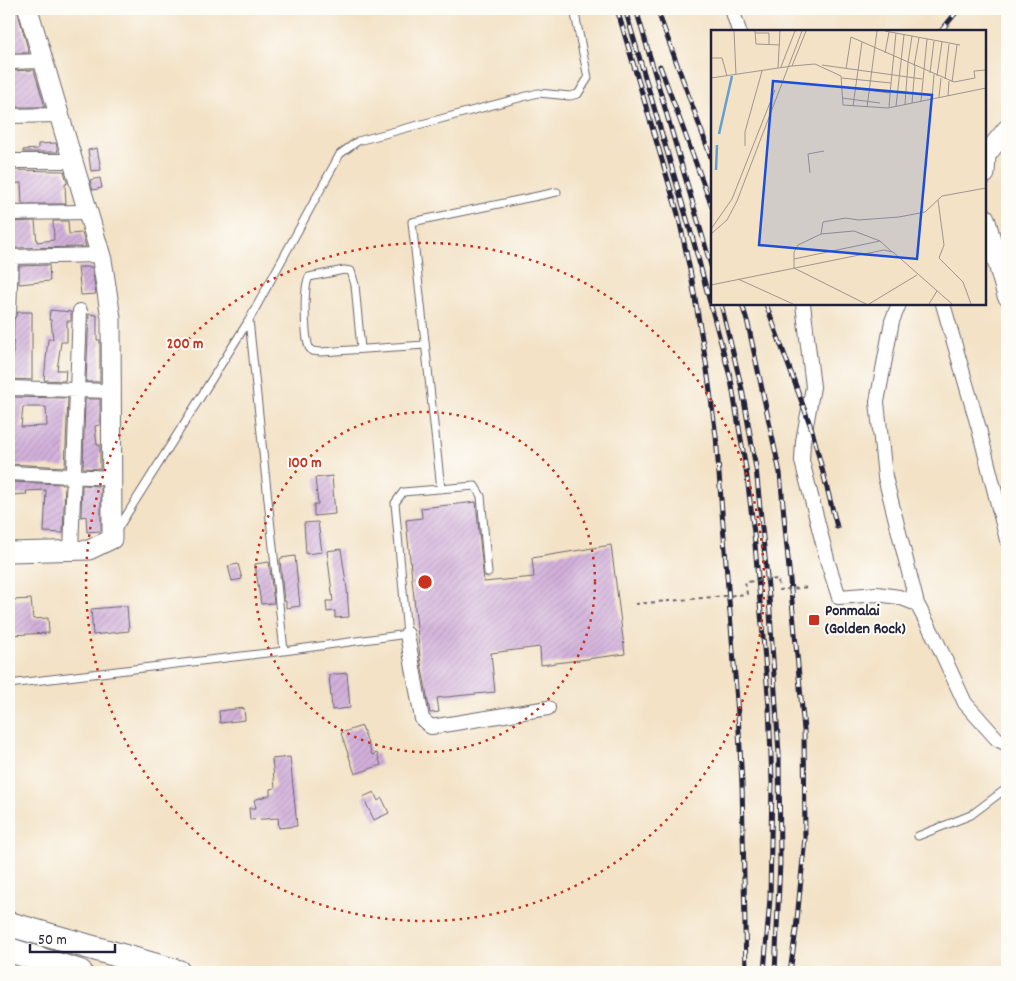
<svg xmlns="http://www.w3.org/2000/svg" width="1016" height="981" font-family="Dekko,sans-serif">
<defs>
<pattern id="building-hatch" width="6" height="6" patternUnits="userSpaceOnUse" patternTransform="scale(1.25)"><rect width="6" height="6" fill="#d2b0da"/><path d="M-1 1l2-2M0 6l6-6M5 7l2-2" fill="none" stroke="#b497bc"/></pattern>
</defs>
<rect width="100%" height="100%" fill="#fdfcf7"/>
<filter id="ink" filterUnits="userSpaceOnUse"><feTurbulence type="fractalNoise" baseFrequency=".02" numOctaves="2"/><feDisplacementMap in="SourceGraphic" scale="10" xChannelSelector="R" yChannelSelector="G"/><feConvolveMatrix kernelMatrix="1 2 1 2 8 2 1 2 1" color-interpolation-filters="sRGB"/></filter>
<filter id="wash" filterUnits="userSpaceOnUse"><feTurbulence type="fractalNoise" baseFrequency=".0096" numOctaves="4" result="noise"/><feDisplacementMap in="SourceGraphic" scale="20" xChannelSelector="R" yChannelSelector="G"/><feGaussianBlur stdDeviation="1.12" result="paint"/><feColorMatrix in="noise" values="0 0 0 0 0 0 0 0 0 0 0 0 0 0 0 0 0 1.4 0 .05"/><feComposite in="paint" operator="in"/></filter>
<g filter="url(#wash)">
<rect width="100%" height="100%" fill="#f3e2c6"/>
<g id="blocks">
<path fill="url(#building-hatch)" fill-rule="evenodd" d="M 12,9 L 17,9 L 29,53 L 9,53 L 9,49 L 13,49 Z
M 33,70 L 34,70 L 45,107 L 9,107 L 9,98 L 11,98 L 9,71 Z
M 56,143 L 58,152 L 23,152 L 23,150 L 38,149 L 38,144 Z
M 97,148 L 101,170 L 91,171 L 88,150 Z
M 9,170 L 64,171 L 67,182 L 67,184 L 65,184 L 66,204 L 22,204 L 21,183 L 9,184 Z
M 100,178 L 102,188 L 93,190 L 90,180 Z
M 35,221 L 37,242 L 54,240 L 53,221 L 68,221 L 69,234 L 82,233 L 86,247 L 9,248 L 9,222 Z
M 49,265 L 50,281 L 19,284 L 19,266 Z
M 78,267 L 92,267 L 96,294 L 81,295 Z
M 50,310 L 71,312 L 71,321 L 67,321 L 67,342 L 61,342 L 57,370 L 66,370 L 65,381 L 44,380 L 48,339 L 53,339 L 51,320 L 49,320 Z
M 18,312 L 32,312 L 32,380 L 12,379 L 14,319 Z
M 89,314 L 97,315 L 97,340 L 100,340 L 100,382 L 86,382 Z
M 9,397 L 68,398 L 65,467 L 9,464 ZM 23,407 L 46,407 L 47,426 L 21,427 Z
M 85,399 L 100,399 L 100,425 L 95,426 L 97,445 L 100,445 L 100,469 L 83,468 Z
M 332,476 L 335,514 L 314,516 L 314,504 L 318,504 L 315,478 Z
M 9,482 L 65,484 L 63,533 L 44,532 L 46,490 L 26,491 L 27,494 L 9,495 Z
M 82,485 L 101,486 L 101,531 L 87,532 L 86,516 L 81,517 Z
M 476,502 L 484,582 L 534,577 L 532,558 L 611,545 L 625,654 L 541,665 L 540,647 L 491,653 L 495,692 L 437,698 L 439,712 L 430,713 L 420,657 L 406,520 L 422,518 L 421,508 Z
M 318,522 L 322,552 L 306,554 L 304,523 Z
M 341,549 L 347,589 L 349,617 L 335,618 L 335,611 L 327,612 L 326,601 L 333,601 L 327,551 Z
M 295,556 L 300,606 L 286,608 L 286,601 L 284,601 L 280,560 L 281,558 Z
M 269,562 L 274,603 L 261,604 L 255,564 Z
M 238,564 L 242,579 L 232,581 L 228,566 Z
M 31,599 L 33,619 L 48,618 L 49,633 L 9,635 L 9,613 L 13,613 L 13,600 Z
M 127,606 L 129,631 L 93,635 L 91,609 Z
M 347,673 L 350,708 L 332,710 L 329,675 Z
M 244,708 L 245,720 L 220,723 L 219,711 Z
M 362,726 L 372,755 L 377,753 L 381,765 L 355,774 L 341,733 Z
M 290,757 L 297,826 L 279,828 L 278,818 L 250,820 L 249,808 L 256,808 L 254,800 L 270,795 L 270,789 L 275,788 L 272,759 Z
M 374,792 L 378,801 L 382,798 L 389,813 L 374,820 L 363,797 Z"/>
</g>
</g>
<g filter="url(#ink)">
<use href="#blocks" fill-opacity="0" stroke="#6b656c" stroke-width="1"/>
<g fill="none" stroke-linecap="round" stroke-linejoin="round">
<defs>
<path id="lane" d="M 249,320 L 284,651
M 361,349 L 355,285 L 351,271 L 344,270 L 309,277 C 303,287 305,333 308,344 C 309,348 309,348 312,351 L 321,352 L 425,345
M 441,489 L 412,222 L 557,192
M 117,530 L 249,320 L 340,154 L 358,141 L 538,93 L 570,96 L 578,94 L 588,78 L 574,9
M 9,684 L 284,651 L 407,634 L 395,503 L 403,492 L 475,486 L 481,496 L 488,573
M 918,836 L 971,815 L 1007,788"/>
<path id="street" d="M 732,9 L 739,31
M 9,62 L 44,61
M 9,116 L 60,115
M 9,161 L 73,161
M 9,213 L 88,212
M 9,257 L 101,255
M 803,304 L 813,387 L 803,441 L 802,461 L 828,563 L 839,597 L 877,594 L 899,597 L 917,604 L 936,640 L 965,703 L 997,739 L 1007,744
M 899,304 L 892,321 L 877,402 L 885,477 L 917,604
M 943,304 L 979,429 L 1007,540
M 9,312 L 11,257
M 9,388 L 111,391
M 9,473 L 111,478
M 71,551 L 80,311
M 407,634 L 422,719 L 431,727 L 548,708"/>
<path id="secondary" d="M 985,174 L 986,155 L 1007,129
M 985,218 L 1007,296
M 9,552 L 89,550 L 112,539 L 111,318 L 102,260 L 28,9"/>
<path id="highway" d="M 9,924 L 178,972
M 9,950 L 80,972"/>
</defs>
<use href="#lane" stroke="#6b656c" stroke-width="9"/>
<use href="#street" stroke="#6b656c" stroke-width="16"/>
<use href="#secondary" stroke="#6b656c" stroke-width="21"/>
<use href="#highway" stroke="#6b656c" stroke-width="26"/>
<use href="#lane" stroke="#fff" stroke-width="7"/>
<use href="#street" stroke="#fff" stroke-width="14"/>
<use href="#secondary" stroke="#fff" stroke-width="19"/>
<use href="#highway" stroke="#fff" stroke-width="24"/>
<defs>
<path id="rail" d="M 617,9 L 678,214 L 691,275 L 706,362 L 716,436 L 738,714 L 742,783 L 746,972
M 625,9 L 694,243 L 731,380 L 746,469 L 754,533 L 769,706 L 772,782 L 770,898 L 764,972
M 636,9 L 712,269
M 657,9 L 712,160
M 941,31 L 959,9
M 660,66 L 712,207
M 721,304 L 742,389 L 756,468 L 769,597 L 779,754 L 780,863 L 775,972
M 742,304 L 748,324 L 780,473 L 804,730 L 805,838 L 796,930 L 790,972
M 766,304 L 812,430 L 837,527"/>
</defs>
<use href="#rail" stroke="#22223b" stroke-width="5"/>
<use href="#rail" stroke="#fdfcf7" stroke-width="3" stroke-dasharray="9" stroke-linecap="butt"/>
<path stroke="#6b656c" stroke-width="2" stroke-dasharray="4 4" stroke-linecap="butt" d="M 635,604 L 747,594 L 745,582 L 778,579 L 779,590 L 810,587"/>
</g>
</g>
<g fill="none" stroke="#c8321e" stroke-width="2.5" stroke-dasharray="2.5 5">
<circle cx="425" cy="582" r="170"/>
<circle cx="425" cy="582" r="339"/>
</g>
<rect fill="#c8321e" stroke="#fdfcf7" stroke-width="2" x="808" y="614" width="12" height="12" rx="2.5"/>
<g text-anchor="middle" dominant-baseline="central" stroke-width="4" stroke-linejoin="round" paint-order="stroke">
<g font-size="16" font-weight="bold" fill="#22223b" stroke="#fdfcf7" text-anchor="start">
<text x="825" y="611">Ponmalai<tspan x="825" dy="18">(Golden Rock)</tspan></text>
</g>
</g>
<g transform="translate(711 30)">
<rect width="275" height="275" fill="#f3e2c6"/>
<path fill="none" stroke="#62a0d3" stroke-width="2.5" d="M 8,104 L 21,46M 5,140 L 6,115"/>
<path fill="none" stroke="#9f958e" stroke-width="1" d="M 23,1 L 25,45M 44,1 L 45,14 L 69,15M 95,1 L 81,36 L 104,34 L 130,46 L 132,75 L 177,78 L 275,58M 174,1 L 249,15M 44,3 L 58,3 L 58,14M 174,23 L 178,2M 0,28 L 11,28 L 16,46M 197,33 L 201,6M 111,35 L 211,49M 203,36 L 208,8M 70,37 L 84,1M 67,38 L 69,1M 135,39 L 140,7 L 243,52 L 264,48 L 263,41 L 275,40M 219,43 L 223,11M 226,46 L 231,12M 0,48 L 81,36M 131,48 L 180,53 L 178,77M 234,49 L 238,14M 241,52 L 246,15M 180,53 L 185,3M 131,57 L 179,63M 237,66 L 238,51M 228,67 L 230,48M 131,68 L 169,73M 221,69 L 223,44M 210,71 L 216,9M 201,73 L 204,36M 194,74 L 197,33M 142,76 L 151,12M 185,76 L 193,5M 156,77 L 166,1M 34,116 L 34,102 L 51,41M 99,143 L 97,124 L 113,121M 227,170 L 233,215 L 228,228 L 252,252 L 260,274M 0,199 L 21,169 L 64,60M 0,204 L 16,190 L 26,171 L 91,1M 110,204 L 143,201 L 169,211 L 181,222M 83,229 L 169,211M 27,249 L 82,274M 0,255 L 173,220 L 182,222 L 241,274M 155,274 L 83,238 L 83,222 L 87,215 L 110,204 L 112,192 L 135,188 L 147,190 L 188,187 L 214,182 L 231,166 L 275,158M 158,274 L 206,245M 218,274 L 226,261"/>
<path fill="#1d4ed8" fill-opacity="0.15" stroke="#1d4ed8" stroke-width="2.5" d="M 62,51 L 221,65 L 206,229 L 48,215 Z"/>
<rect width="275" height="275" fill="none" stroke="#22223b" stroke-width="2.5"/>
</g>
<circle cx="425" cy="582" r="8" fill="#c8321e" stroke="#fdfcf7" stroke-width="2.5"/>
<g font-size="15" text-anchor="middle" font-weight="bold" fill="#c8321e" stroke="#fdfcf7" stroke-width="4" stroke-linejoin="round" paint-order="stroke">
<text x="185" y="348">200 m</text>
<text x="305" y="467">100 m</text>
</g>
<rect width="1016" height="981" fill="none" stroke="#fdfcf7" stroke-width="30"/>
<path d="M30 944v8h85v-8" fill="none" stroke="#22223b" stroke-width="2.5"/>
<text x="38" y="944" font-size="15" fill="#22223b" stroke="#fdfcf7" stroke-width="4" paint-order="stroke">50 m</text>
</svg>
